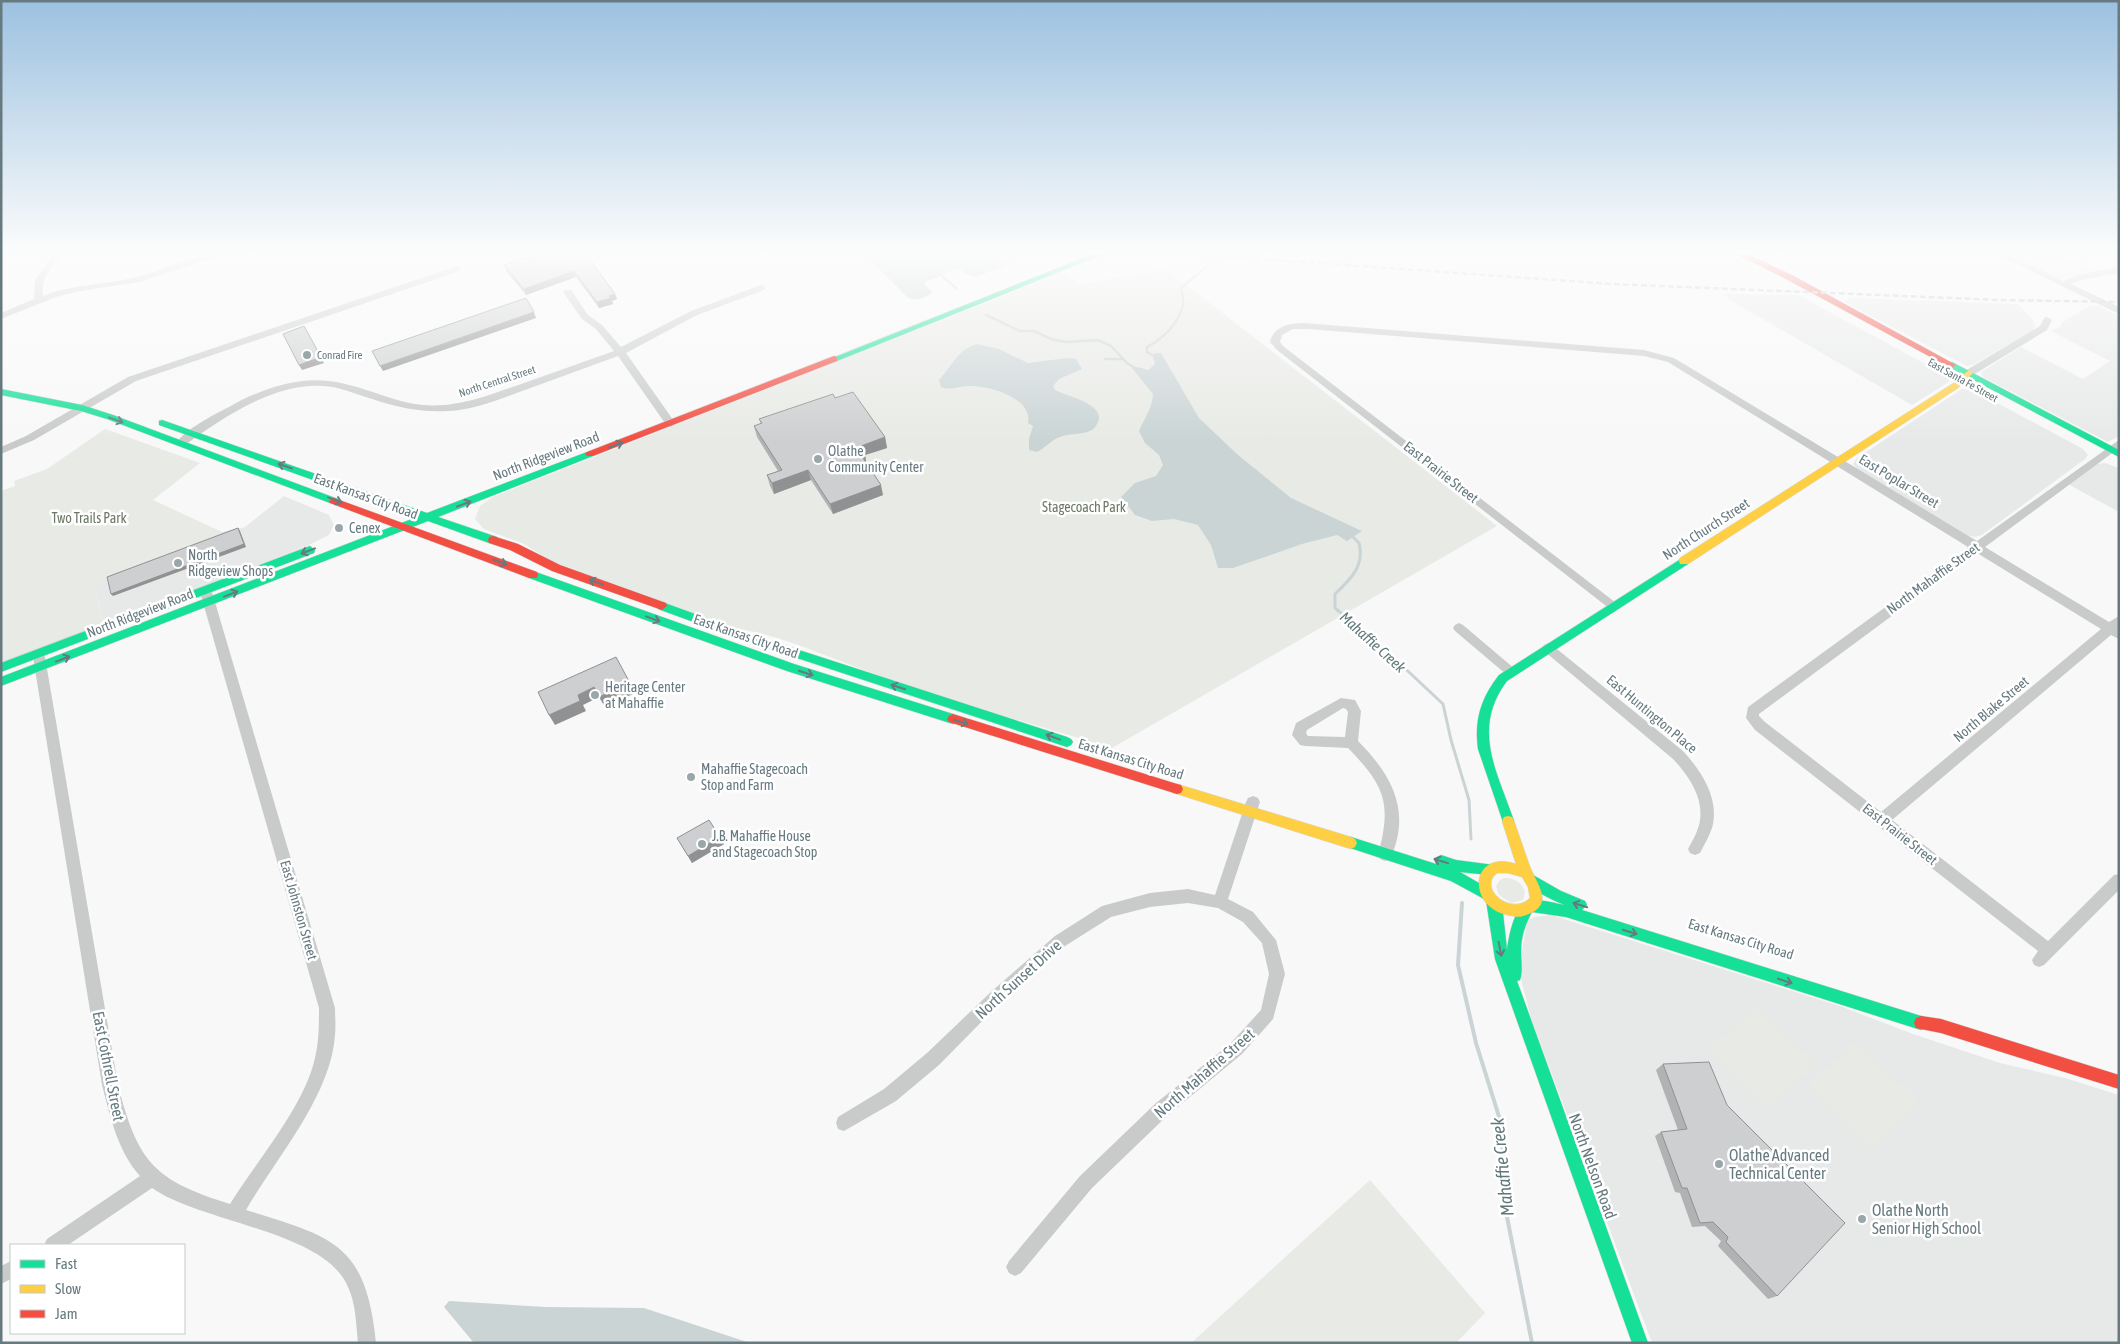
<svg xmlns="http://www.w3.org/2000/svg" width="2120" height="1344" font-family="'Asap Condensed',sans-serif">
<rect width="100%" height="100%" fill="#f8f8f8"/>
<path fill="#e7e9e8" d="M 2004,254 L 2061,254 L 2099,272 L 2059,279 Z
M 1725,294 L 1798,295 L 1944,374 L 1950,381 L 1912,405 L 1728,299 Z
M 1851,298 L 2018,304 L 2032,319 L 2035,326 L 2033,330 L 1973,365 L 1967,366 L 1844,302 Z
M 2089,306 L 2098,306 L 2119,316 L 2119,436 L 2108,442 L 1983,377 L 1981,372 L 2021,347 L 2083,379 L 2110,361 L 2051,331 L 2060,327 L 2063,322 Z
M 1962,389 L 1975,391 L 2083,449 L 2088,455 L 2085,459 L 1982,535 L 1975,537 L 1969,536 L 1857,469 L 1853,464 L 1857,458 Z
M 2105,463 L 2119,468 L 2119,512 L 2068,484 L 2097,464 Z
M 284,496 L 329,515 L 334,525 L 329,535 L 309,545 L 103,624 L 95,584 L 245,527 Z
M 1551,915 L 1840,1006 L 1913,1034 L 2000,1063 L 2065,1078 L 2119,1095 L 2119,1343 L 1652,1343 L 1531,1018 L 1519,971 L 1527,921 L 1534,917 Z"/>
<path fill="#e8eae5" d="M 1166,269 L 1497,526 L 1112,748 C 1036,725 958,704 883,677 C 833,660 787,636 734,628 L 551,561 L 524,544 L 484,529 L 475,519 L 480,506 L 493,497 L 1063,272 L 1079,284 Z
M 105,429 L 200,463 L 153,500 L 222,532 L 245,527 L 95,584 L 103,625 L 1,663 L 1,491 L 15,486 L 14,481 L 47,469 Z
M 1504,878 C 1514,878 1522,882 1525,892 L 1523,900 L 1511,903 L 1499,895 L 1496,886 L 1500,880 Z
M 1757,1008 L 1817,1064 L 1769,1108 L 1709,1049 Z
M 1854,1043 L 1919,1101 L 1873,1147 L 1808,1086 Z
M 1370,1180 L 1485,1313 L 1456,1343 L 1191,1343 Z"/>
<path fill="#cad4d5" d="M 864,254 L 927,254 L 999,260 L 1009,262 L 1010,264 L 975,277 L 968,275 L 958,268 L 924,283 L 932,293 C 925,298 917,301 908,298 Z
M 977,344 L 999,349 L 1028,363 L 1067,358 L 1076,359 L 1082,369 L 1059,379 L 1053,386 L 1055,390 C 1066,396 1106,404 1098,422 C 1096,426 1095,429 1090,431 C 1080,435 1070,433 1060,437 C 1051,440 1045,448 1037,452 L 1029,450 L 1029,439 L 1033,426 L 1028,423 C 1033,397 987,385 968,386 C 958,386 951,391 941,387 L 939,380 C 951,367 959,348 977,344 Z
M 1155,353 L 1161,353 L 1199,418 L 1238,455 L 1291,498 L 1362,531 L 1347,541 L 1337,535 L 1302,544 L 1233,568 L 1218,568 L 1211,545 L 1198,525 L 1174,519 L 1152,521 L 1135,515 L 1121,497 L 1135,483 L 1156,476 L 1163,465 L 1159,455 L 1145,443 L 1139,431 C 1145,417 1152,409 1153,394 L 1132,368 L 1138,367 L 1148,370 L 1155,364 L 1153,357 Z
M 449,1301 L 546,1307 L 644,1308 L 750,1343 L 474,1343 L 444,1307 Z"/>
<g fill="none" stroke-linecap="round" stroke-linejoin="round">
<path stroke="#cad4d5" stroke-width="2.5" d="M 940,274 L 956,288
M 986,315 L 1020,331 L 1034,331 L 1051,339 L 1066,342 L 1098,340 L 1111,346 L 1127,363 L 1138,370
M 1156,357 L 1147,352 L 1147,347 C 1163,339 1180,322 1183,304 C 1184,299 1182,293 1181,288 L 1207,266
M 1105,359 L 1122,359
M 1351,535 L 1353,536"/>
<path stroke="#cad4d5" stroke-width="3" d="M 1351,535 L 1359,543 C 1365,566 1350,580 1335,594 L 1335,608 L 1395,659 L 1443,704 L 1451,740 L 1469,800 L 1471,839"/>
<path stroke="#cad4d5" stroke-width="4" d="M 1462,903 L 1458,965 L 1476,1043 L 1501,1123 L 1506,1212 L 1532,1343"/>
<defs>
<path id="fast" d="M 1093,254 L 1104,254 L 837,361 L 831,361 L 830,359 Z
M 1952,362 L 2119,450 L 2119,457 L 1949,367 L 1949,363 Z
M 1,389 L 82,405 L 113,415 L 338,499 L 339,501 L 334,504 L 330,503 L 107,419 L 81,411 L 1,395 Z
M 162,420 L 427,513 L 587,452 L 593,452 L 595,454 L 593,456 L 438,517 L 497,537 L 498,540 L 497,543 L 489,543 L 428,521 L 1,686 L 1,677 L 417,517 L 159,425 L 159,421 Z
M 310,546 L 315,550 L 314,553 L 1,672 L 1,663 Z
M 1684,557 L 1688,558 L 1689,561 L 1688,564 L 1507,681 C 1471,729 1497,771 1514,821 L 1512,825 L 1508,826 L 1504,825 L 1478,749 C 1474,720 1481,698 1499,675 Z
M 533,571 L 794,664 L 953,714 L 957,716 L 959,719 L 957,722 L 953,724 L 787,671 L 529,578 L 528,575 Z
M 662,602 L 756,636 L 1067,737 L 1071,739 L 1073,742 L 1071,745 L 1067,747 L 748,642 L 658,609 L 657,606 Z
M 1351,837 L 1436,864 L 1435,861 L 1437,857 L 1441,855 L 1456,860 L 1494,865 L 1495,869 L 1494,873 L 1489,875 L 1460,872 L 1491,890 L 1492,895 L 1497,897 L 1503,913 L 1507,950 C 1509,935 1515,901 1533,900 C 1543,900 1555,903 1565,905 C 1555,901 1531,891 1527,881 L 1528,877 L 1533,875 L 1561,891 L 1585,901 L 1587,905 L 1582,910 L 1921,1016 L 1926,1018 L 1928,1023 L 1926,1028 L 1921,1030 L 1566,917 L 1532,912 C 1525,925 1521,937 1521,951 C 1521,960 1523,971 1520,980 L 1517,981 L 1648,1343 L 1632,1343 L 1495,959 L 1486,900 L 1451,881 L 1347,847 L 1345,843 L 1347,839 Z"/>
<path id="slow" d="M 1969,370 L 1973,373 L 1958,388 L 1688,564 L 1680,564 L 1679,561 L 1680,558 L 1952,384 Z
M 1177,784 L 1351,837 L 1355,839 L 1357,843 L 1355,847 L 1351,849 L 1177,794 L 1173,793 L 1171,789 L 1173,785 Z
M 1508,816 L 1512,817 L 1514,821 C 1519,835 1524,850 1529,864 C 1536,884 1558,906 1523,916 C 1518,918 1514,916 1508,915 C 1467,908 1469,849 1516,864 L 1502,821 L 1504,817 ZM 1497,873 L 1508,873 L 1522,877 L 1528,887 L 1530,898 C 1511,917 1477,888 1497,873 Z"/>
<path id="jam" d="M 1736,254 L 1747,254 L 1792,275 L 1956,365 L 1952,368 L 1949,367 L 1786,279 Z
M 834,356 L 837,357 L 837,361 L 593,456 L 587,456 L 585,454 L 587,452 Z
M 334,498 L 537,572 L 538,575 L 537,578 L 529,578 L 330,503 L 329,501 Z
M 493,536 L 518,544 L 560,565 L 666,603 L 667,606 L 662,610 L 552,571 L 510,550 L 489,543 L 488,540 L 489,537 Z
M 953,714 L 1177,784 L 1181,785 L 1183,789 L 1181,793 L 1177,794 L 949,722 L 947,719 L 949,716 Z
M 1921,1016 L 1941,1019 L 2119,1075 L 2119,1089 L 1941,1033 L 1916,1028 L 1914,1023 L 1916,1018 Z"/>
</defs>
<use href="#fast" stroke="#d3d4d5" stroke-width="1"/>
<use href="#slow" stroke="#d3d4d5" stroke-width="1"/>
<use href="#jam" stroke="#d3d4d5" stroke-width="1"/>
<path fill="#c9cbcb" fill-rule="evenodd" d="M 53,254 L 62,254 C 52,267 40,278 43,296 C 73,284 106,285 137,277 C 166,269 195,254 225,254 L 139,282 L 80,291 L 56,297 L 1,319 L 1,313 L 34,299 L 35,280 Z
M 1996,254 L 2007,254 L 2063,281 L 2078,275 L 2119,267 L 2119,273 L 2081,280 L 2071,284 L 2119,307 L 2119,314 Z
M 457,266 L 460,267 L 460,271 L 136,381 L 34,440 L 1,454 L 1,447 L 26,436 L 128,377 Z
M 761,285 L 766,288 L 764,290 L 697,315 L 626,353 L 676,424 L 671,427 L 667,426 L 618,356 C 587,367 556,379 525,390 C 500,399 474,410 448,411 C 404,413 381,401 341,389 C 286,374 227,415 185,445 L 181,447 L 176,443 C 186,429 213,415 229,407 C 262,388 303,374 341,383 C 380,391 408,411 452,404 C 477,401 500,391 524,383 C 554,372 584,362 614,351 L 596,329 L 582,319 L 563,292 L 565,290 L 571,290 L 588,315 L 602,325 L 621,347 L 691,311 Z
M 2047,317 L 2052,320 L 2047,330 L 1973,375 L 1965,375 L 1965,371 L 2040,326 L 2044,318 Z
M 1304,323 L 1644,350 L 1674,358 L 1977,541 L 2119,440 L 2119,448 L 1985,547 L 2109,622 L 2119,616 L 2119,639 L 2111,635 L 1892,820 L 2048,941 L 2114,875 L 2119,874 L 2119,890 L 2044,965 L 2039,967 L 2034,965 L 2032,960 L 2038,951 L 1755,730 L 1746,718 L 1748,707 L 1968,547 L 1668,362 L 1644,356 L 1308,329 L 1293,329 L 1282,335 L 1280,342 L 1283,346 L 1620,606 L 1618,609 L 1610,609 L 1277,350 L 1270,342 C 1274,326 1289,323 1304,323 ZM 1977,553 L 2101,629 L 1881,812 L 1765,722 L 1759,716 L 1759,714 Z
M 206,588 L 212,592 L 335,1008 C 335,1017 336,1026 335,1035 C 331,1096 276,1158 246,1210 C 333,1237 366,1243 376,1343 L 358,1343 C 356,1324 356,1304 348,1287 C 325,1231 202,1223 152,1188 L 68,1245 L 44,1245 L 47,1239 L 140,1176 C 118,1152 110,1116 102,1085 L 33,657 L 35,654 L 43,654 L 45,657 L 118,1085 C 138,1163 154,1180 230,1204 C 256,1162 302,1109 314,1062 C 319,1043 319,1027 319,1008 L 200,592 Z
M 1459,623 L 1463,625 L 1515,669 L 1517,672 L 1515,675 L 1507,675 L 1455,631 L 1453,628 L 1455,625 Z
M 1548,643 L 1552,645 L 1683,751 C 1702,772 1720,799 1712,828 C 1709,837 1704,845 1700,853 L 1695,855 L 1690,853 L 1688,849 C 1691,843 1695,837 1697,831 C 1708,804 1691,778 1673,759 L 1544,651 L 1542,648 L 1544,645 Z
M 1341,698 L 1355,700 L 1361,711 L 1358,741 C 1392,775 1412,812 1390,859 L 1385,861 L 1380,859 L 1378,855 C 1392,803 1385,786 1348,748 L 1305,746 L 1300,745 L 1292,735 L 1296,723 ZM 1343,708 L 1346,709 L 1348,712 L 1345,737 L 1308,736 L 1306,733 L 1307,730 Z
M 1253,796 L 1258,798 L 1260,802 L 1228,899 L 1253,912 L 1276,940 L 1285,974 L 1273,1019 L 1242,1054 L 1168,1115 L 1092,1188 L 1021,1273 L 1015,1276 L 1009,1273 L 1006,1267 L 1009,1261 L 1080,1176 L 1156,1103 L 1230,1044 L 1261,1010 L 1269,974 L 1262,943 L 1243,922 L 1218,908 L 1188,903 L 1150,907 L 1111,917 L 1065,946 L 1002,1001 L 939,1065 L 896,1101 L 844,1131 L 838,1129 L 836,1123 L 838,1117 L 884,1089 L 927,1053 L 992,991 L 1055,936 L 1102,906 L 1150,893 L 1188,889 L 1215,895 L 1246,802 L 1248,798 Z
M 11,1261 L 11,1279 L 1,1284 L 1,1266 Z"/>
<use href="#fast" fill="#16e098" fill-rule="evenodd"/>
<use href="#slow" fill="#ffcf43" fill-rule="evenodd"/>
<use href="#jam" fill="#f24e42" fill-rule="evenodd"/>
<path stroke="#bfc2c2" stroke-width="2.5" stroke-dasharray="6 3" stroke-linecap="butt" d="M 1192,254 L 1612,284 L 2000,300 L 2119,302"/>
</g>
<path fill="#b0b2b3" d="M 586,254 L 615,294 L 617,299 L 612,301 L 613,304 L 599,308 L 576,277 L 526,295 L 506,271 L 504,265 Z
M 835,398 L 885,437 L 887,448 L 865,455 L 866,461 L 865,462 L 883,495 L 833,514 L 811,480 L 774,494 L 770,486 L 767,475 L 778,471 L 757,437 L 754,426 L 761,424 L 759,419 Z
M 677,838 L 724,844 L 692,863 Z
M 1663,1064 L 1777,1296 L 1768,1299 L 1718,1246 L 1721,1241 L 1705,1226 L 1692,1227 L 1680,1193 L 1675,1192 L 1655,1136 L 1661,1132 L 1678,1130 L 1656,1070 Z"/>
<path fill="#909192" d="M 574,271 L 576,277 L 526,295 L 524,289 Z
M 615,294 L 617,299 L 612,301 L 613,304 L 599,308 L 597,302 L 609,296 Z
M 534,312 L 536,318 L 383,371 L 380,366 Z
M 307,332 L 324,363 L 302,370 L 299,365 Z
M 885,437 L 887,448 L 865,455 L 866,461 L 861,463 L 859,452 L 861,446 Z
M 808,470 L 811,480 L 774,494 L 772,483 Z
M 881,485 L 883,495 L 833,514 L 830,504 Z
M 238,528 L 240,531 L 246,547 L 113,596 L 111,594 Z
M 630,683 L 635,693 L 605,707 L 599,697 L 583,705 L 586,711 L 555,725 L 549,715 L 578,695 L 594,687 Z
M 720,837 L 724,844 L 692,863 L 688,856 Z"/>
<path fill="#cdcfd0" stroke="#909192" d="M 537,254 L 586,254 L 615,294 L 609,296 L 611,298 L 597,302 L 574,271 L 524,289 L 504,265 Z
M 526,298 L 534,312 L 380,366 L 372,351 Z
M 304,326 L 321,357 L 299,365 L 283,334 Z
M 853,392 L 885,437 L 861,446 L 864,450 L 859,452 L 881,485 L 830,504 L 808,470 L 772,483 L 767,475 L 782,470 L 754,426 L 762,423 L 759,419 L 833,394 L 835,398 Z
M 238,528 L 244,544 L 111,594 L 107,577 Z
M 616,657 L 630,683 L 599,697 L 594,687 L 578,695 L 580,701 L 549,715 L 538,692 Z
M 709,820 L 720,837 L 688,856 L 677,838 Z
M 1709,1062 L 1727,1105 L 1845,1223 L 1777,1296 L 1726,1242 L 1728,1237 L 1713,1222 L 1700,1223 L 1687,1188 L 1682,1188 L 1661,1132 L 1687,1129 L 1663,1064 Z"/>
<defs><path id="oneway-shaft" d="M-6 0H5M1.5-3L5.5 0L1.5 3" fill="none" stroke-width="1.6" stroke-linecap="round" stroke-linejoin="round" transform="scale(1.25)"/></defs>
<g stroke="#667a80">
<use href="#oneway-shaft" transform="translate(116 420) rotate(20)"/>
<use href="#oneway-shaft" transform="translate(616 445) rotate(-21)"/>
<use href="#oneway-shaft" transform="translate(285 466) rotate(-161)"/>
<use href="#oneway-shaft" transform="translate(335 500) rotate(21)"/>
<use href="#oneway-shaft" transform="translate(464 504) rotate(-21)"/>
<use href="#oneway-shaft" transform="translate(308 551) rotate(159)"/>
<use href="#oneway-shaft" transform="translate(500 562) rotate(21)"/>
<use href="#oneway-shaft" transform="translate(596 582) rotate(-160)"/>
<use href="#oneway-shaft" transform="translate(231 594) rotate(-21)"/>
<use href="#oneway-shaft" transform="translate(653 619) rotate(20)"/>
<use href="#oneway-shaft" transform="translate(63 659) rotate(-21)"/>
<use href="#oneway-shaft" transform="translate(806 673) rotate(18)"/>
<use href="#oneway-shaft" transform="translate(898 687) rotate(-162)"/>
<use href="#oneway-shaft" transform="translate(961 722) rotate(17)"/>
<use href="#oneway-shaft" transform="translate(1053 737) rotate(-160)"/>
<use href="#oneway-shaft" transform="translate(1441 861) rotate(-163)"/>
<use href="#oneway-shaft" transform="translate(1580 905) rotate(-163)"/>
<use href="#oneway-shaft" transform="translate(1630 932) rotate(18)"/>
<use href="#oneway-shaft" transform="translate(1500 949) rotate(79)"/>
<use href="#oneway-shaft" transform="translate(1785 981) rotate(18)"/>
</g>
<linearGradient id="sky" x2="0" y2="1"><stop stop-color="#9cc1e0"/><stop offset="0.57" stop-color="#fcfcfc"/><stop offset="1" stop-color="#fcfcfc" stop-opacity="0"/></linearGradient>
<rect width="2120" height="442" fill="url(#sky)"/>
<g fill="#99a6aa" stroke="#fff" stroke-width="2">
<circle cx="307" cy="355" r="5"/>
<circle cx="818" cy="459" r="5"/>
<circle cx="339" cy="528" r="5"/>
<circle cx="178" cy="563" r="5"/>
<circle cx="595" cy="695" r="5"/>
<circle cx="691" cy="777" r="5"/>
<circle cx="702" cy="844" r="5"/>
<circle cx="1719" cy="1164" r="5"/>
<circle cx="1862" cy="1219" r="5"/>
</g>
<g text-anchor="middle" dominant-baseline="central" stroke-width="5" stroke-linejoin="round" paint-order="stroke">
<g font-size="11" fill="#667a80" stroke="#fff" text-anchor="start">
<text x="317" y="355">Conrad Fire</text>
</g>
<g font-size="11" fill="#667a80" stroke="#fff">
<text transform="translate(1963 380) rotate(29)">East Santa Fe Street</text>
<text transform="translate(497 381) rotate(-18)">North Central Street</text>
</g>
<g font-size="14" fill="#667a80" stroke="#fff" text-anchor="start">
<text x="828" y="451">Olathe<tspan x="828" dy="16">Community Center</tspan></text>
<text x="349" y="528">Cenex</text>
<text x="188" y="555">North<tspan x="188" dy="16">Ridgeview Shops</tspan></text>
<text x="605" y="687">Heritage Center<tspan x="605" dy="16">at Mahaffie</tspan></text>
<text x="701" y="769">Mahaffie Stagecoach<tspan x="701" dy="16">Stop and Farm</tspan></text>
<text x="712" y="836">J.B. Mahaffie House<tspan x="712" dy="16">and Stagecoach Stop</tspan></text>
</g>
<g font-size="14" fill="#667a80" stroke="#fff">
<text transform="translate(546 456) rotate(-21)">North Ridgeview Road</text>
<text transform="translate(1441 472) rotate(38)">East Prairie Street</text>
<text transform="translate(1899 481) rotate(31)">East Poplar Street</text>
<text transform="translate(366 496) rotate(20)">East Kansas City Road</text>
<text transform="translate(1706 529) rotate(-33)">North Church Street</text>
<text transform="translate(1933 578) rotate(-36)">North Mahaffie Street</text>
<text transform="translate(140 613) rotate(-21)">North Ridgeview Road</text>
<text transform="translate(746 636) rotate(19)">East Kansas City Road</text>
<text transform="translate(1991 709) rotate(-40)">North Blake Street</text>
<text transform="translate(1652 714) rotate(40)">East Huntington Place</text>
<text transform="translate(1131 759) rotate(17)">East Kansas City Road</text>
<text transform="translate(1900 834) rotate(38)">East Prairie Street</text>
<text transform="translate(299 910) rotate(74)">East Johnston Street</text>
<text transform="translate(1741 939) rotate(17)">East Kansas City Road</text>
</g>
<g font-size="14" fill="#6c7865" stroke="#fff">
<text x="1084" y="507">Stagecoach Park</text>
<text x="89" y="518">Two Trails Park</text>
</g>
<g font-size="15" font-style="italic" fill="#617879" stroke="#fff">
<text transform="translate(1373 642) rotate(42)">Mahaffie Creek</text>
</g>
<g font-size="16" fill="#667a80" stroke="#fff">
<text transform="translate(1018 979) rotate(-42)">North Sunset Drive</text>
<text transform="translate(109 1066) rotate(79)">East Cothrell Street</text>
<text transform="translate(1204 1073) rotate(-41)">North Mahaffie Street</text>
<text transform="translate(1593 1166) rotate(70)">North Nelson Road</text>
</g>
<g font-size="16" fill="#667a80" stroke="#fff" text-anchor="start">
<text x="1729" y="1155">Olathe Advanced<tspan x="1729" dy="18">Technical Center</tspan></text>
<text x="1872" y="1210">Olathe North<tspan x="1872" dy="18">Senior High School</tspan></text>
</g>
<g font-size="18" font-style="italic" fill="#617879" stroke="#fff">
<text transform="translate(1502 1167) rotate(-96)">Mahaffie Creek</text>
</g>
</g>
<rect width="2120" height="1344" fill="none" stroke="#667a80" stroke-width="5"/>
<rect x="10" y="1244" width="175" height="90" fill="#ffffff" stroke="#c2cacc"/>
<rect x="20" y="1260" width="25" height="8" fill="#16e098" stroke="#c2cacc"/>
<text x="55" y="1269" font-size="15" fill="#667a80">Fast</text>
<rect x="20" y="1285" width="25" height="8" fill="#ffcf43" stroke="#c2cacc"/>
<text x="55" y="1294" font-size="15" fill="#667a80">Slow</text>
<rect x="20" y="1310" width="25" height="8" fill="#f24e42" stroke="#c2cacc"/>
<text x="55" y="1319" font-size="15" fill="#667a80">Jam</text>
</svg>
